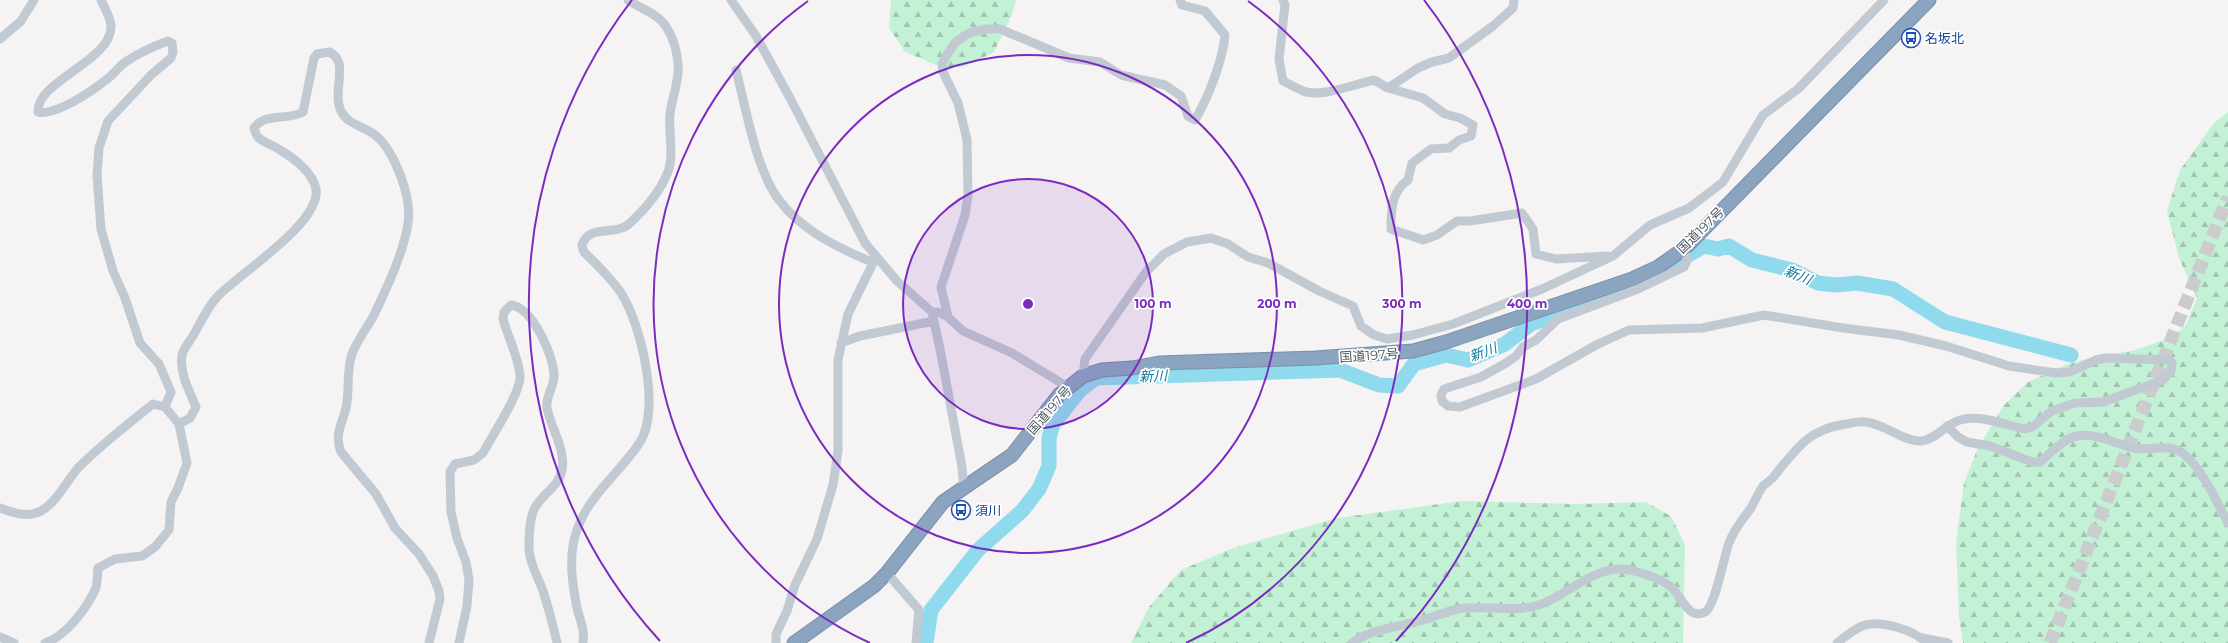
<svg xmlns="http://www.w3.org/2000/svg" width="2228" height="643" font-family="Montserrat,'Noto Sans JP',sans-serif">
<defs>
<pattern id="forest-firs" width="22" height="20" patternUnits="userSpaceOnUse"><rect width="22" height="20" fill="#c3f1d5"/><path d="M5 1l3.5 6h-7zM16 11l3.5 6h-7z" fill="#a0c6b0"/></pattern>
</defs>
<rect width="100%" height="100%" fill="#f5f3f3"/>
<path fill="url(#forest-firs)" d="M 891,0 L 1016,0 L 1011,17 L 994,52 L 966,66 L 946,69 L 905,52 L 889,28 Z
M 2228,112 L 2228,643 L 1963,643 L 1959,617 L 1956,542 L 1964,483 L 1977,450 L 2004,405 L 2028,382 L 2065,365 L 2100,355 L 2132,351 L 2168,339 L 2185,327 L 2197,298 L 2179,258 L 2167,211 L 2180,170 L 2214,123 Z
M 1462,501 L 1573,504 L 1646,502 L 1671,516 L 1685,545 L 1683,643 L 1131,643 L 1149,607 L 1181,570 L 1233,548 L 1337,518 Z"/>
<g fill="none" stroke-linecap="round" stroke-linejoin="round">
<path stroke="#90daee" stroke-width="15" d="M 1652,276 L 1704,246 L 1718,249 L 1729,246 L 1752,260 L 1792,270 L 1818,283 L 1836,285 L 1857,283 L 1893,289 L 1945,322 L 2071,355
M 926,643 L 931,610 L 978,550 L 1022,511 L 1039,489 L 1049,466 L 1049,438 L 1053,424 L 1080,390 L 1096,378 L 1340,370 L 1379,385 L 1398,386 L 1414,364 L 1446,355 L 1468,360 L 1505,344 L 1531,324 L 1632,285"/>
<path stroke="#caccce" stroke-width="13" stroke-dasharray="13 6" stroke-linecap="butt" d="M 2050,643 L 2228,197"/>
<defs>
<path id="highway" d="M 794,643 L 874,586 L 887,573 L 943,502 L 1012,455 L 1059,395 L 1083,376 L 1102,370 L 1132,368 L 1159,363 L 1315,358 L 1413,351 L 1446,342 L 1632,279 L 1658,267 L 1685,248 L 1929,0"/>
</defs>
<use href="#highway" stroke="#7690ad" stroke-width="15"/>
<path stroke="#c1cad2" stroke-width="9" d="M 101,0 C 104,7 111,18 111,26 C 112,61 36,81 38,112 C 56,116 92,91 106,80 C 113,75 118,68 124,63 C 137,54 154,46 168,41 L 172,43 L 173,52 L 171,58 L 151,75 L 108,121 L 99,148 L 97,175 L 101,229 L 113,271 L 125,298 L 140,343 L 159,364 L 171,392 L 165,407
M 731,0 L 756,36 L 790,98 L 865,243 L 897,281 L 932,312 L 941,354 L 962,467 L 964,489
M 1283,0 L 1285,5 L 1279,59 L 1283,81 C 1289,84 1296,88 1303,91 C 1321,98 1355,84 1374,80 L 1388,88 L 1423,98 L 1445,114 L 1460,118 L 1473,125 L 1471,136 L 1459,140 L 1449,148 L 1431,149 L 1412,163 L 1408,180 C 1391,192 1391,210 1391,229 L 1423,240 L 1437,235 L 1457,221 L 1470,221 L 1522,213 L 1533,229 L 1536,254 L 1556,259 L 1608,256
M 0,39 L 21,21 L 34,0
M 736,70 C 746,108 756,170 779,200 C 801,230 838,248 872,262
M 1388,88 L 1418,68 L 1432,62 L 1449,58 L 1493,26 L 1513,8 L 1514,0
M 932,312 L 938,312 L 948,317 L 963,331 L 1012,353 L 1068,387
M 948,317 L 941,287 L 965,215 L 968,196 L 967,140 L 958,103 L 943,72 L 942,64 L 948,53 L 956,42 L 969,33 L 986,29 L 1000,29 L 1069,58 L 1100,62 L 1121,75 L 1165,85 L 1181,96 L 1188,116 L 1195,120 C 1208,98 1223,60 1225,35 L 1205,11 L 1182,5 L 1180,0
M 841,343 L 860,336 L 934,321
M 1083,376 L 1085,359 L 1146,272 L 1164,254 L 1187,242 L 1211,238 L 1228,244 L 1248,257 L 1268,263 L 1319,291 L 1353,306 L 1361,326 L 1374,335 L 1387,339 L 1413,335 L 1453,324 L 1542,289 L 1613,256 L 1650,225 L 1689,208 L 1723,182 L 1763,115 L 1798,89 L 1884,0
M 179,424 L 190,418 L 196,407 C 190,392 179,373 182,355 C 183,349 191,340 194,334 C 201,322 208,306 218,296 C 239,274 321,223 316,189 C 313,173 294,158 280,150 C 274,146 265,143 259,138 C 256,136 255,131 254,128 C 265,112 288,121 303,112 L 314,58 L 317,54 L 330,52 L 336,57 L 339,63 C 342,78 334,97 341,111 C 347,124 363,126 375,135 C 395,151 412,198 408,223 C 404,252 386,290 373,317 C 366,329 357,341 352,354 C 346,371 350,390 346,408 C 342,424 334,435 341,452 L 376,494 L 395,528 L 419,554 L 433,576 L 439,591 L 440,599 L 429,643
M 1947,426 L 1958,437 L 1967,442 L 1990,446 L 2032,462 L 2040,462 C 2051,453 2063,439 2077,436 C 2099,432 2119,447 2140,449 C 2155,449 2171,444 2184,454 C 2201,467 2218,504 2228,523
M 0,508 C 13,513 28,518 41,511 C 57,502 67,480 79,467 C 102,444 128,424 153,404 L 165,407 L 179,424 L 187,463 L 178,488 L 171,502 L 169,530 L 155,547 L 142,556 L 115,559 L 98,568 C 97,575 98,584 95,590 C 86,609 65,637 45,643
M 887,573 L 919,610 L 916,643
M 0,637 L 14,643
M 1922,638 L 1948,643
M 459,643 L 467,606 L 469,580 L 466,562 L 457,538 L 451,512 L 450,472 L 455,464 L 474,460 L 483,453 C 492,436 522,391 520,375 C 518,356 508,337 503,319 L 504,312 L 511,305 C 533,308 554,356 554,376 C 554,388 545,397 547,408 C 551,428 566,450 562,470 C 558,488 544,492 536,506 C 529,516 529,538 529,550 C 530,563 537,576 542,588 C 548,606 553,625 557,643
M 583,643 C 585,630 580,620 577,608 C 572,583 568,554 577,530 C 589,494 621,472 640,442 C 661,408 641,324 621,293 C 611,278 597,265 584,252 L 582,245 C 590,223 614,237 629,224 C 644,210 659,194 667,174 C 675,157 668,133 670,114 C 672,97 680,80 678,63 C 677,52 673,38 667,28 C 659,14 641,9 628,0
M 776,643 L 776,634 L 787,611 L 795,585 L 817,539 L 833,485 L 838,451 L 838,360 L 848,314 L 876,257
M 1352,643 C 1371,628 1402,627 1426,619 C 1439,615 1451,609 1465,608 C 1488,606 1518,612 1539,605 C 1569,595 1596,563 1630,570 C 1642,573 1662,579 1671,587 C 1681,595 1688,621 1705,612 C 1715,607 1724,556 1729,543 C 1734,529 1743,519 1751,508 C 1755,501 1758,493 1763,486 C 1767,482 1772,480 1775,475 C 1797,448 1809,429 1846,424 C 1852,423 1860,421 1866,422 C 1885,424 1902,441 1921,441 C 1935,440 1946,424 1960,420 C 1981,414 2004,425 2025,429 L 2032,427 L 2052,411 L 2075,403 L 2103,402 L 2163,380 L 2171,371 L 2172,363 L 2169,360 L 2105,358 L 2096,360 L 2070,372 L 2056,373 L 2009,366 L 1946,346 L 1899,335 L 1843,328 L 1764,315 L 1702,328 L 1629,330 L 1596,345 L 1536,379 L 1460,407 L 1448,406 L 1442,401 L 1441,395 L 1444,389 L 1481,377 L 1506,363 L 1516,356 L 1523,347 L 1536,340 L 1558,319 L 1638,289 L 1684,267 L 1687,261 L 1685,248
M 1837,643 C 1859,625 1868,619 1896,627 C 1908,630 1918,635 1927,643"/>
<use href="#highway" stroke="#8ba5c1" stroke-width="13"/>
</g>
<circle cx="1028" cy="304" r="125" fill="#7b2cbf" fill-opacity=".12"/>
<g fill="none" stroke="#7b2cbf" stroke-width="2">
<circle cx="1028" cy="304" r="125"/>
<circle cx="1028" cy="304" r="249"/>
<path d="M870 643A374 374 0 0 1 808 1M1248 1A374 374 0 0 1 1186 643"/>
<path d="M660 641A499 499 0 0 1 632 0M1424 0A499 499 0 0 1 1396 641"/>
</g>
<defs>
<symbol id="bus-ring" viewBox="-11 -11 22 22"><circle r="9.5" fill="#fff" stroke="#1a4fb4" stroke-width="1.5"/><path d="M-5-6H5V4H4V6H2V4H-2V6H-4V4H-5ZM-3.5-4V0h7V-4ZM-3.5 1.2v1.5H-2V1.2ZM2 1.2v1.5H3.5V1.2Z" fill="#1a4fb4"/></symbol>
</defs>
<g fill-rule="evenodd">
<use href="#bus-ring" x="1900" y="27" width="22" height="22"/>
<use href="#bus-ring" x="950" y="499" width="22" height="22"/>
</g>
<g text-anchor="middle" dominant-baseline="central" stroke-width="3.5" stroke-linejoin="round" paint-order="stroke">
<g font-size="13" fill="#164399" stroke="#fff" text-anchor="start">
<text x="1925" y="38">名坂北</text>
<text x="975" y="510">須川</text>
</g>
<g font-size="13" fill="#4a5661" stroke="#fff">
<text transform="translate(1700 230) rotate(-44)">国道197号</text>
<text transform="translate(1369 355) rotate(-4)">国道197号</text>
<text transform="translate(1049 410) rotate(-49)">国道197号</text>
</g>
<g font-size="14" font-style="italic" fill="#0c7c9b" stroke="#fff">
<text transform="translate(1798 275) rotate(23)">新川</text>
<text transform="translate(1483 352) rotate(-20)">新川</text>
<text transform="translate(1153 376) rotate(-2)">新川</text>
</g>
</g>
<circle cx="1028" cy="304" r="6" fill="#7b2cbf" stroke="#fff" stroke-width="2"/>
<g font-size="12" text-anchor="middle" font-weight="bold" fill="#7b2cbf" stroke="#fff" stroke-width="3.5" stroke-linejoin="round" paint-order="stroke">
<text x="1153" y="308">100 m</text>
<text x="1277" y="308">200 m</text>
<text x="1402" y="308">300 m</text>
<text x="1527" y="308">400 m</text>
</g>
</svg>
